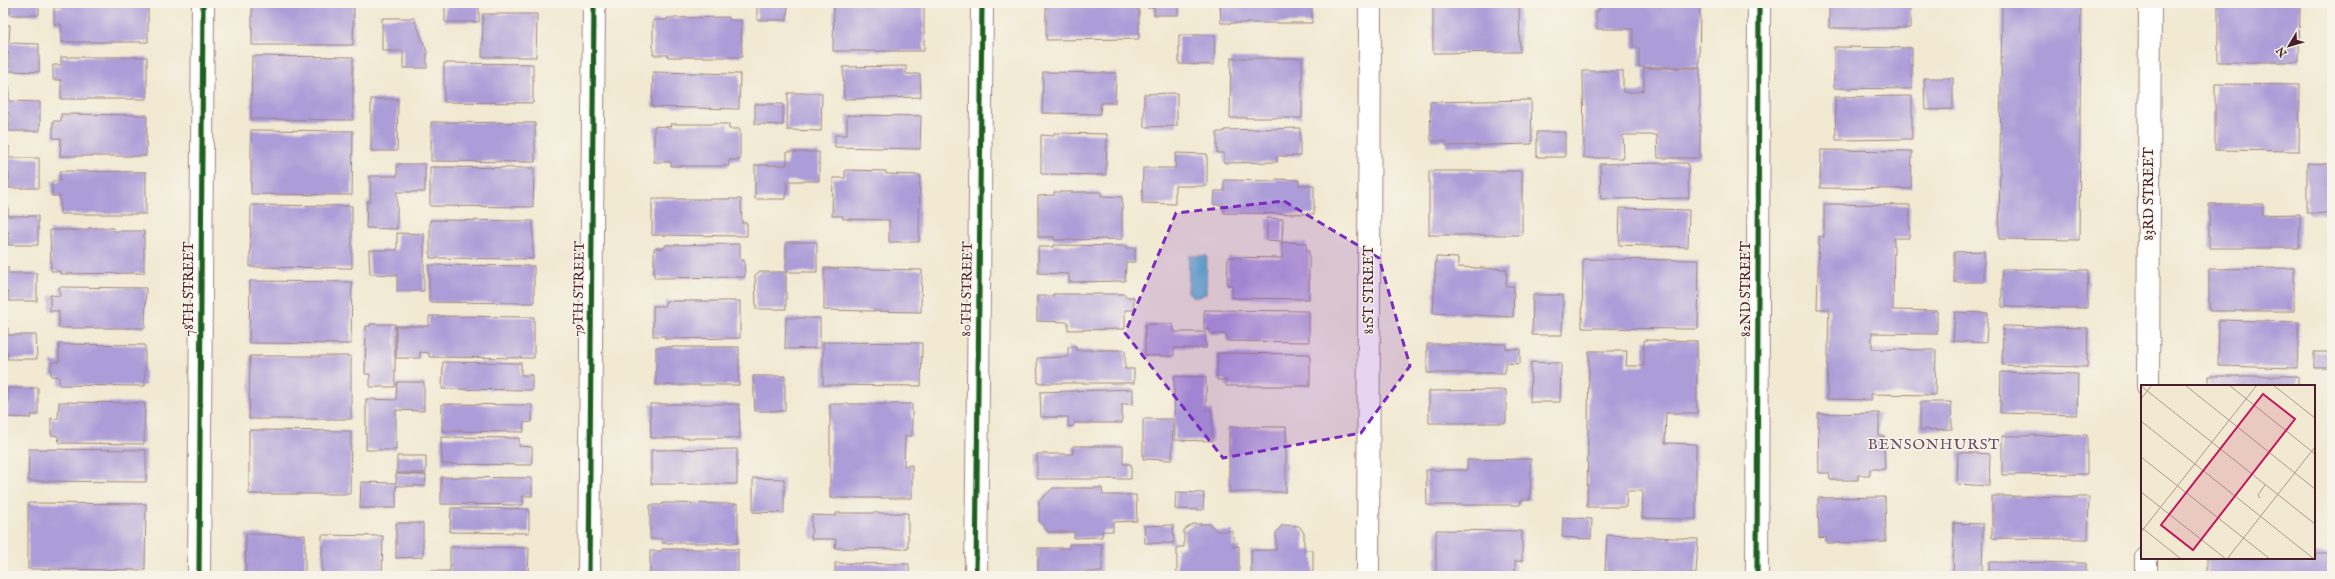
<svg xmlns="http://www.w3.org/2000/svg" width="2335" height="579" font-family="'IM FELL English',serif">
<rect width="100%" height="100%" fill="#f7f3e8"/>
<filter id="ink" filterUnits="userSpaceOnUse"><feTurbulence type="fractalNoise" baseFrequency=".025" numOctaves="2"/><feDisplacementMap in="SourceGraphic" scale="8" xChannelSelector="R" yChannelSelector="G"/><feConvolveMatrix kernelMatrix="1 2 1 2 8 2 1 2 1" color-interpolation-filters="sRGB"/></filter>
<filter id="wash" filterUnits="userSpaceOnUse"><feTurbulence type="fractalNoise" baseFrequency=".012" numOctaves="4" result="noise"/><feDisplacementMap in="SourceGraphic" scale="16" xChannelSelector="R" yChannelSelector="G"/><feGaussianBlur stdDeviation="0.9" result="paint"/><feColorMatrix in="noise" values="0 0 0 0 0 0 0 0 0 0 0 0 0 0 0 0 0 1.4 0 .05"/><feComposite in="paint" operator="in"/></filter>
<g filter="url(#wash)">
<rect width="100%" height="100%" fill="#f1e9d2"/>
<path fill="#4db5cb" stroke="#4c6a7b" d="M 1189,256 L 1207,256 L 1206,293 L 1200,297 L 1193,297 L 1188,292 Z"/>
<g id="blocks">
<path fill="#ac9cd8" d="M 10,3 L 39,3 L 39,15 L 10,15 Z
M 62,3 L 148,3 L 148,42 L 61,42 L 61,24 L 54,24 L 54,7 L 62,8 Z
M 252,3 L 354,3 L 353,45 L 252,45 Z
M 445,3 L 479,3 L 479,22 L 445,22 Z
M 757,3 L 788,3 L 787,20 L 757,20 Z
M 834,3 L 924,3 L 924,51 L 833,51 Z
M 1046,3 L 1139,3 L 1139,39 L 1046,40 Z
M 1148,3 L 1178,3 L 1178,15 L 1154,15 L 1154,7 L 1148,8 Z
M 1220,3 L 1312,3 L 1312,23 L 1221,23 Z
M 1433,3 L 1519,3 L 1520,52 L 1433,53 Z
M 1599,3 L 1700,3 L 1699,67 L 1639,67 L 1639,48 L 1633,48 L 1633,29 L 1597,29 L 1596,11 L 1599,11 Z
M 1829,3 L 1910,3 L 1910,28 L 1829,28 Z
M 2002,3 L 2081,3 L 2079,240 L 1999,239 Z
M 2218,3 L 2300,3 L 2299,62 L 2218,62 Z
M 483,14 L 537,14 L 536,57 L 482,57 Z
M 729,17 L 729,20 L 741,20 L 742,57 L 668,57 L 668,55 L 653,55 L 653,20 L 667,20 L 667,18 Z
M 382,18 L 414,18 L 427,52 L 427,68 L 403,68 L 403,51 L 382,51 Z
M 3,25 L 10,25 L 9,43 L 39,44 L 39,72 L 9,71 L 9,53 L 3,53 Z
M 1179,35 L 1215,35 L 1214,65 L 1179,64 Z
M 1834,47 L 1912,48 L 1912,89 L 1834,88 Z
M 252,56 L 353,57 L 353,120 L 251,119 Z
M 61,57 L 147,57 L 147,99 L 61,99 L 61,80 L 53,80 L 53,65 L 61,65 Z
M 1231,58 L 1302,58 L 1302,118 L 1230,118 Z
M 444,63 L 533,64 L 533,103 L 444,102 Z
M 906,66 L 906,74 L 920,74 L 921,97 L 844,99 L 843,67 Z
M 1644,68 L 1700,68 L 1700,158 L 1658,158 L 1657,135 L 1623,135 L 1624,158 L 1584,158 L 1583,71 L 1623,71 L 1623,92 L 1638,92 L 1644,90 Z
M 653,72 L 740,74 L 739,109 L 652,107 Z
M 1043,72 L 1116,73 L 1115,103 L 1101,103 L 1100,114 L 1042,113 Z
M 1924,78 L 1953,78 L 1953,109 L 1925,110 Z
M 2215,84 L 2300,85 L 2299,151 L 2215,150 Z
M 3,86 L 9,86 L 9,101 L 40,102 L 40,131 L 9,131 L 9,112 L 3,112 Z
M 788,93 L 822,93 L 821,131 L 787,130 Z
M 1177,93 L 1177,126 L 1144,127 L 1144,94 Z
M 1912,96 L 1912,139 L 1836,140 L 1835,97 Z
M 371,99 L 398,99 L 397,151 L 371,151 Z
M 1531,100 L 1532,144 L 1446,146 L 1446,141 L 1431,141 L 1430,102 Z
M 755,104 L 783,104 L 783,125 L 755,124 Z
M 61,114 L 147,115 L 146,156 L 60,156 L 61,138 L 53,138 L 53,121 L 61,121 Z
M 847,115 L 921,116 L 920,149 L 835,147 L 835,135 L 847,135 Z
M 431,122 L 535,123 L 535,162 L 431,161 Z
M 670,124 L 729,124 L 729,129 L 740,129 L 740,160 L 729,160 L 729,166 L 671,166 L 671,162 L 654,162 L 654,126 L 671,127 Z
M 1300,128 L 1300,156 L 1277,156 L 1277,162 L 1224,163 L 1224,153 L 1217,153 L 1217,132 L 1224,132 L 1224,130 Z
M 251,130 L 353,131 L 352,195 L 251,194 Z
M 1537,132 L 1565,132 L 1565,157 L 1537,157 Z
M 1054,133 L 1107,134 L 1106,175 L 1041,174 L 1041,135 L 1054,136 Z
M 3,146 L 9,146 L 9,158 L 39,158 L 39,188 L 9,188 L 9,173 L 3,173 Z
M 1821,150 L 1912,151 L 1911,189 L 1820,188 Z
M 787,152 L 819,152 L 819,181 L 787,181 L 786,199 L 755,199 L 755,165 L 787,165 Z
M 1176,153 L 1207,154 L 1207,186 L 1175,186 L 1175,204 L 1142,203 L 1143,168 L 1175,168 Z
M 1673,163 L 1688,163 L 1689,198 L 1601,199 L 1600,164 Z
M 2307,163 L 2332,164 L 2332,214 L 2307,213 Z
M 397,164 L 425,164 L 425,192 L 397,192 L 397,229 L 366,228 L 367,201 L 370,202 L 370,176 L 397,176 Z
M 430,167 L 534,168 L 533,207 L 430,206 Z
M 845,170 L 886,171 L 886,174 L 920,175 L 919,242 L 889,242 L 889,220 L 843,219 L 843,216 L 832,216 L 833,178 L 845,178 Z
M 60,171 L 146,172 L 146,214 L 60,214 L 60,196 L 52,196 L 52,181 L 60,181 Z
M 1429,171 L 1522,171 L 1522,235 L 1429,235 Z
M 1276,179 L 1299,180 L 1299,185 L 1314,185 L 1314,214 L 1224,213 L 1224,205 L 1214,205 L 1215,191 L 1224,191 L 1224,180 L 1276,181 Z
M 1054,192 L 1101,192 L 1101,196 L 1122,197 L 1122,239 L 1054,240 L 1054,237 L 1038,237 L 1038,196 L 1054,195 Z
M 652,199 L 741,199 L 742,223 L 747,223 L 747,236 L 652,235 Z
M 1824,204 L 1910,205 L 1909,238 L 1894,238 L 1893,310 L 1937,311 L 1937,334 L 1872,333 L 1872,349 L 1936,350 L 1935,395 L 1871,394 L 1871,400 L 1827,399 L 1829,309 L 1817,309 L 1819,236 L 1824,237 Z
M 2209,204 L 2263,204 L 2262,215 L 2300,214 L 2299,248 L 2209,248 Z
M 251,205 L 352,206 L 352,268 L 250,267 Z
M 3,206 L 8,206 L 8,216 L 38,216 L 38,245 L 8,245 L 9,232 L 3,232 Z
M 1620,208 L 1689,210 L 1688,247 L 1619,245 Z
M 1267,218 L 1283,219 L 1282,241 L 1267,240 Z
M 430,220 L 533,221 L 533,259 L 430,258 Z
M 88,228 L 113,228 L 114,231 L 144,231 L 144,273 L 60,274 L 60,271 L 51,271 L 50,230 L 88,230 Z
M 397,233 L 424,234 L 424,291 L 397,291 L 397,275 L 370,274 L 369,250 L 397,250 Z
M 786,242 L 817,242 L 817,272 L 786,272 Z
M 1282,242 L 1306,243 L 1307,251 L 1309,251 L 1309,299 L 1232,298 L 1232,285 L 1227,285 L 1228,257 L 1282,258 Z
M 740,244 L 740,260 L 744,260 L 745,277 L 654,278 L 654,248 L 665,248 L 665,245 Z
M 1053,245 L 1126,246 L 1126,248 L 1135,248 L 1135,262 L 1126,262 L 1125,281 L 1069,282 L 1069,274 L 1038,273 L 1038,247 L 1053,247 Z
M 1984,251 L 1984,282 L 1954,282 L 1954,252 Z
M 1436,257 L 1458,258 L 1458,267 L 1507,269 L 1506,286 L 1514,286 L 1513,317 L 1433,313 Z
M 1583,259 L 1699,260 L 1698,329 L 1582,328 Z
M 429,265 L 534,266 L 534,303 L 429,302 Z
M 3,267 L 8,267 L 8,273 L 37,273 L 37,301 L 8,301 L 8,292 L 3,292 Z
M 824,268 L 922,270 L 921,312 L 824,310 Z
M 2294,268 L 2294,311 L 2209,311 L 2209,269 Z
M 2002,269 L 2088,270 L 2087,308 L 2002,307 Z
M 759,272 L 786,272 L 786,309 L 756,309 L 755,275 Z
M 250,281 L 352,282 L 351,344 L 249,343 Z
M 59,287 L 146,288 L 145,328 L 59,328 L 59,311 L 50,311 L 50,295 L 60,296 Z
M 1053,294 L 1125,294 L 1125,297 L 1134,297 L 1134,310 L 1125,310 L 1125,329 L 1068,330 L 1068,322 L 1037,321 L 1037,296 L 1053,296 Z
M 1533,295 L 1563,295 L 1562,335 L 1532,335 Z
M 665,301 L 740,301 L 740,338 L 665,339 L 665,336 L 653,336 L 653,306 L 665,306 Z
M 1204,310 L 1309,311 L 1309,342 L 1227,341 L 1226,334 L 1210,334 L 1210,329 L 1204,329 Z
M 1955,312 L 1988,313 L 1986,343 L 1953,341 Z
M 429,316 L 534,317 L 534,358 L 429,357 L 429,353 L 420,352 L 420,358 L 396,358 L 396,326 L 429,326 Z
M 786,318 L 820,318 L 820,348 L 785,349 Z
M 2219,320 L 2299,322 L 2297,368 L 2218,366 Z
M 370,324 L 395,324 L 395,387 L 370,387 L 370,374 L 365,374 L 366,326 L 370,326 Z
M 1145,324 L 1173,324 L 1174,332 L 1205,332 L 1206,348 L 1174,348 L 1174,356 L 1145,356 Z
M 2003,326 L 2088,328 L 2087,367 L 2002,365 Z
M 3,328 L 8,328 L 8,335 L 36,335 L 37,359 L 7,359 L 8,352 L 3,352 Z
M 1644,340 L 1697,341 L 1697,413 L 1666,413 L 1665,443 L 1696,444 L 1696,519 L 1642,518 L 1643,491 L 1627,491 L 1626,507 L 1587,507 L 1589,351 L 1627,351 L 1626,366 L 1644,366 Z
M 823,342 L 922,343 L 921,386 L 823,385 Z
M 59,344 L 145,345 L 145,386 L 59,385 L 59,377 L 51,376 L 51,362 L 59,362 Z
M 1427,344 L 1506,344 L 1506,349 L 1520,349 L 1520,364 L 1505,363 L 1505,373 L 1427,373 Z
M 656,347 L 739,347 L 739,385 L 656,385 Z
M 1068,347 L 1076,347 L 1076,350 L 1125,350 L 1125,369 L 1134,369 L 1134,383 L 1038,383 L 1037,358 L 1068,357 Z
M 2314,352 L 2332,352 L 2332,367 L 2314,367 Z
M 1217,353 L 1310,354 L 1310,386 L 1226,386 L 1226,380 L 1217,380 Z
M 250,356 L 351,356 L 351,419 L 249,419 Z
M 443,362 L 521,363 L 521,375 L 532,375 L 532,390 L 442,389 Z
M 1531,362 L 1561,363 L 1560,402 L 1530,402 Z
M 2001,372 L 2078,374 L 2077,415 L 2000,413 Z
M 753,376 L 785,376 L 785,411 L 755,411 Z
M 1174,376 L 1206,377 L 1206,410 L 1212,410 L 1212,441 L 1175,440 Z
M 2209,376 L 2298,376 L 2298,386 L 2209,386 Z
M 397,382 L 424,382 L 424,411 L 396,410 L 396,450 L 366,450 L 366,399 L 396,400 Z
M 8,388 L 38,388 L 38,415 L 31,415 L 31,418 L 8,417 Z
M 1133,389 L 1133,404 L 1122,404 L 1122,423 L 1074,423 L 1074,426 L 1068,427 L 1068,417 L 1041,417 L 1040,392 Z
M 1506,390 L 1506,423 L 1429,423 L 1429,391 Z
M 59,402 L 145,403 L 144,444 L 59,443 L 58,436 L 51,435 L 51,418 L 58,419 Z
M 1920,402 L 1951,402 L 1952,429 L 1920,430 Z
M 442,404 L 532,405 L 532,422 L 523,423 L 524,432 L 442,431 Z
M 650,404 L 739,404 L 740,438 L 651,438 Z
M 830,404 L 912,404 L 912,436 L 905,436 L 904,466 L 912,465 L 912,498 L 830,498 Z
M 1879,413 L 1879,436 L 1884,436 L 1885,469 L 1870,469 L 1870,475 L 1858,475 L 1858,480 L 1830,480 L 1829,473 L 1819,473 L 1818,414 Z
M 1143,419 L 1173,419 L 1172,460 L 1143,459 Z
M 1229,427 L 1286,427 L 1286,492 L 1229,492 Z
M 249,430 L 351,431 L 350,494 L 249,494 Z
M 2087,435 L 2087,474 L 2002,475 L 2002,436 Z
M 441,437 L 519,438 L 519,446 L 532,447 L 532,465 L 442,464 Z
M 1073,446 L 1123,446 L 1123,464 L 1131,464 L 1131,479 L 1037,479 L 1037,454 L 1073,454 Z
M 29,449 L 146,450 L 146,482 L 28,481 Z
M 737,449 L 737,484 L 651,484 L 651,450 Z
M 1958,452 L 1990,454 L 1989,486 L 1957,484 Z
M 397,456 L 426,456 L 426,473 L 397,473 Z
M 1531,459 L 1530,500 L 1521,500 L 1520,505 L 1427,505 L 1426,470 L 1467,470 L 1467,460 Z
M 396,474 L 426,475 L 425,486 L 396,486 L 396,508 L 360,508 L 361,482 L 396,483 Z
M 441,477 L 532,478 L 532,496 L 523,496 L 523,505 L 441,504 Z
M 753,478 L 784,479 L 784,513 L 753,512 Z
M 1053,488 L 1102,488 L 1103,495 L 1136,495 L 1137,521 L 1113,522 L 1113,531 L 1102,531 L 1102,537 L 1074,538 L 1074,532 L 1048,532 L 1039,521 L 1039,501 Z
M 1176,492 L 1204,493 L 1203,510 L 1175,509 Z
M 1992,496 L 2089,497 L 2088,539 L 1992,538 Z
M 1885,497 L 1886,542 L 1826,543 L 1826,537 L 1819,538 L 1818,498 Z
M 28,503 L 146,504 L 145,570 L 28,569 Z
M 663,503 L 738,504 L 738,543 L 662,543 L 662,539 L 650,539 L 650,505 L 662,505 Z
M 451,508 L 529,509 L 529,533 L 450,532 Z
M 836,513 L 908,513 L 908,549 L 835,548 L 836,539 L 811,539 L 812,515 L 836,516 Z
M 1563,517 L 1592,519 L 1591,539 L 1562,537 Z
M 396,523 L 423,523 L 423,557 L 396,558 Z
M 1954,523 L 1983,524 L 1982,576 L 1953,576 Z
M 1193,524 L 1210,524 L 1217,531 L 1233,531 L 1233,547 L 1239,546 L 1239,576 L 1177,576 L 1177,547 L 1184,547 L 1184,530 Z
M 1173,525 L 1174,543 L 1145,543 L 1144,526 Z
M 1282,525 L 1299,526 L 1304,533 L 1304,550 L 1313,550 L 1313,576 L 1251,576 L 1251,550 L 1276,550 L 1276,533 Z
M 1436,530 L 1522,531 L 1522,561 L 1515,561 L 1515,576 L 1436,576 Z
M 246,534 L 305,535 L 305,576 L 245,576 Z
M 322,535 L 383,536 L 382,576 L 322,576 Z
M 1607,535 L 1698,539 L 1696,574 L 1605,571 Z
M 1069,544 L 1102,544 L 1102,572 L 1083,572 L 1083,576 L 1038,576 L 1038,548 L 1069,548 Z
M 450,547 L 529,548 L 528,576 L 428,576 L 428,571 L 450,571 Z
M 662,549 L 738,549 L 738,576 L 650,576 L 650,551 L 662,551 Z
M 2314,553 L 2332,553 L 2332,576 L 2207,576 L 2207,558 L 2314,558 Z
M 1989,562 L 2086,563 L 2086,576 L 1989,576 Z
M 835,563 L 909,564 L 909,576 L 835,576 Z"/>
</g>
</g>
<g filter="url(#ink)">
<use href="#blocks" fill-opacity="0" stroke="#9e847e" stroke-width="1"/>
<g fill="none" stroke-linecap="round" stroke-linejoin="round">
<defs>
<path id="minor" d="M 2148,386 L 2150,3
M 199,576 L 203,3
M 589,576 L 594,3
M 976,576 L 982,3
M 1368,576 L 1370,3
M 1757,576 L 1759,3
M 2146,576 L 2146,558"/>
</defs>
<use href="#minor" stroke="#9e847e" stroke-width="24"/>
<use href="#minor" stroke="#fff" stroke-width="22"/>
<defs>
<path id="cycleway" d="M 199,576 L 203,3
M 589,576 L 594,3
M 976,576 L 982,3
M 1757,576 L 1759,3"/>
</defs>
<use href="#cycleway" stroke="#f7f3e8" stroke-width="8"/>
<use href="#cycleway" stroke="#1b5e20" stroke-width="5"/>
</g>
</g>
<path fill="#7b2cbf" fill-opacity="0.2" stroke="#7b2cbf" stroke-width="3" stroke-dasharray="8 5" stroke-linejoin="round" d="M 1284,201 L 1379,258 L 1410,366 L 1361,433 L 1223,458 L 1125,333 L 1176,213 Z"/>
<g text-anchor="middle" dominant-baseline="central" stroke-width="3" stroke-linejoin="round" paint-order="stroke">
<g font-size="14" fill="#4a1f2b" stroke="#f7f3e8">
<text transform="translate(2149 194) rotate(-90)">83RD STREET</text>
<text transform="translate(189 289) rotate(-90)">78TH STREET</text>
<text transform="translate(579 289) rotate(-89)">79TH STREET</text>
<text transform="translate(967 289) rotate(-89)">80TH STREET</text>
<text transform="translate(1746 289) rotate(-90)">82ND STREET</text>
<text transform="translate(1369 290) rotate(-90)">81ST STREET</text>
</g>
<g font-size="15" letter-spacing="1" fill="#6c4b68" stroke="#f7f3e8">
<text x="1934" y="444">BENSONHURST</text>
</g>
</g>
<g transform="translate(2141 385)">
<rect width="174" height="174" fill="#f1e9d2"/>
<path fill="none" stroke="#ae988f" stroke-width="1" d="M 44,0 L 174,104M 88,0 L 174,69M 132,0 L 174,33M 0,1 L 174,139M 0,14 L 11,0M 0,36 L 173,174M 0,72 L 129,174M 0,107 L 85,174M 119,113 L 117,110 L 124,100M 0,142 L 40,174M 0,147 L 116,0M 86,174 L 174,62"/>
<path fill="#c2185b" fill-opacity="0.15" stroke="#c2185b" stroke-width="2" d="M 122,9 L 154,34 L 52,165 L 20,140 Z"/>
<rect width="174" height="174" fill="none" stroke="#4a1f2b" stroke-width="2"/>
</g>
<rect width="2335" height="579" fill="none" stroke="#f7f3e8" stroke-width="16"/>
<g transform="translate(2289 46) rotate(232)" stroke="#f7f3e8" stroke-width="3" paint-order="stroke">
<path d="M0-3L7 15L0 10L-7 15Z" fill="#4a1f2b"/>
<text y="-6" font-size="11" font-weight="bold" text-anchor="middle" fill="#4a1f2b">N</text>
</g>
</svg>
